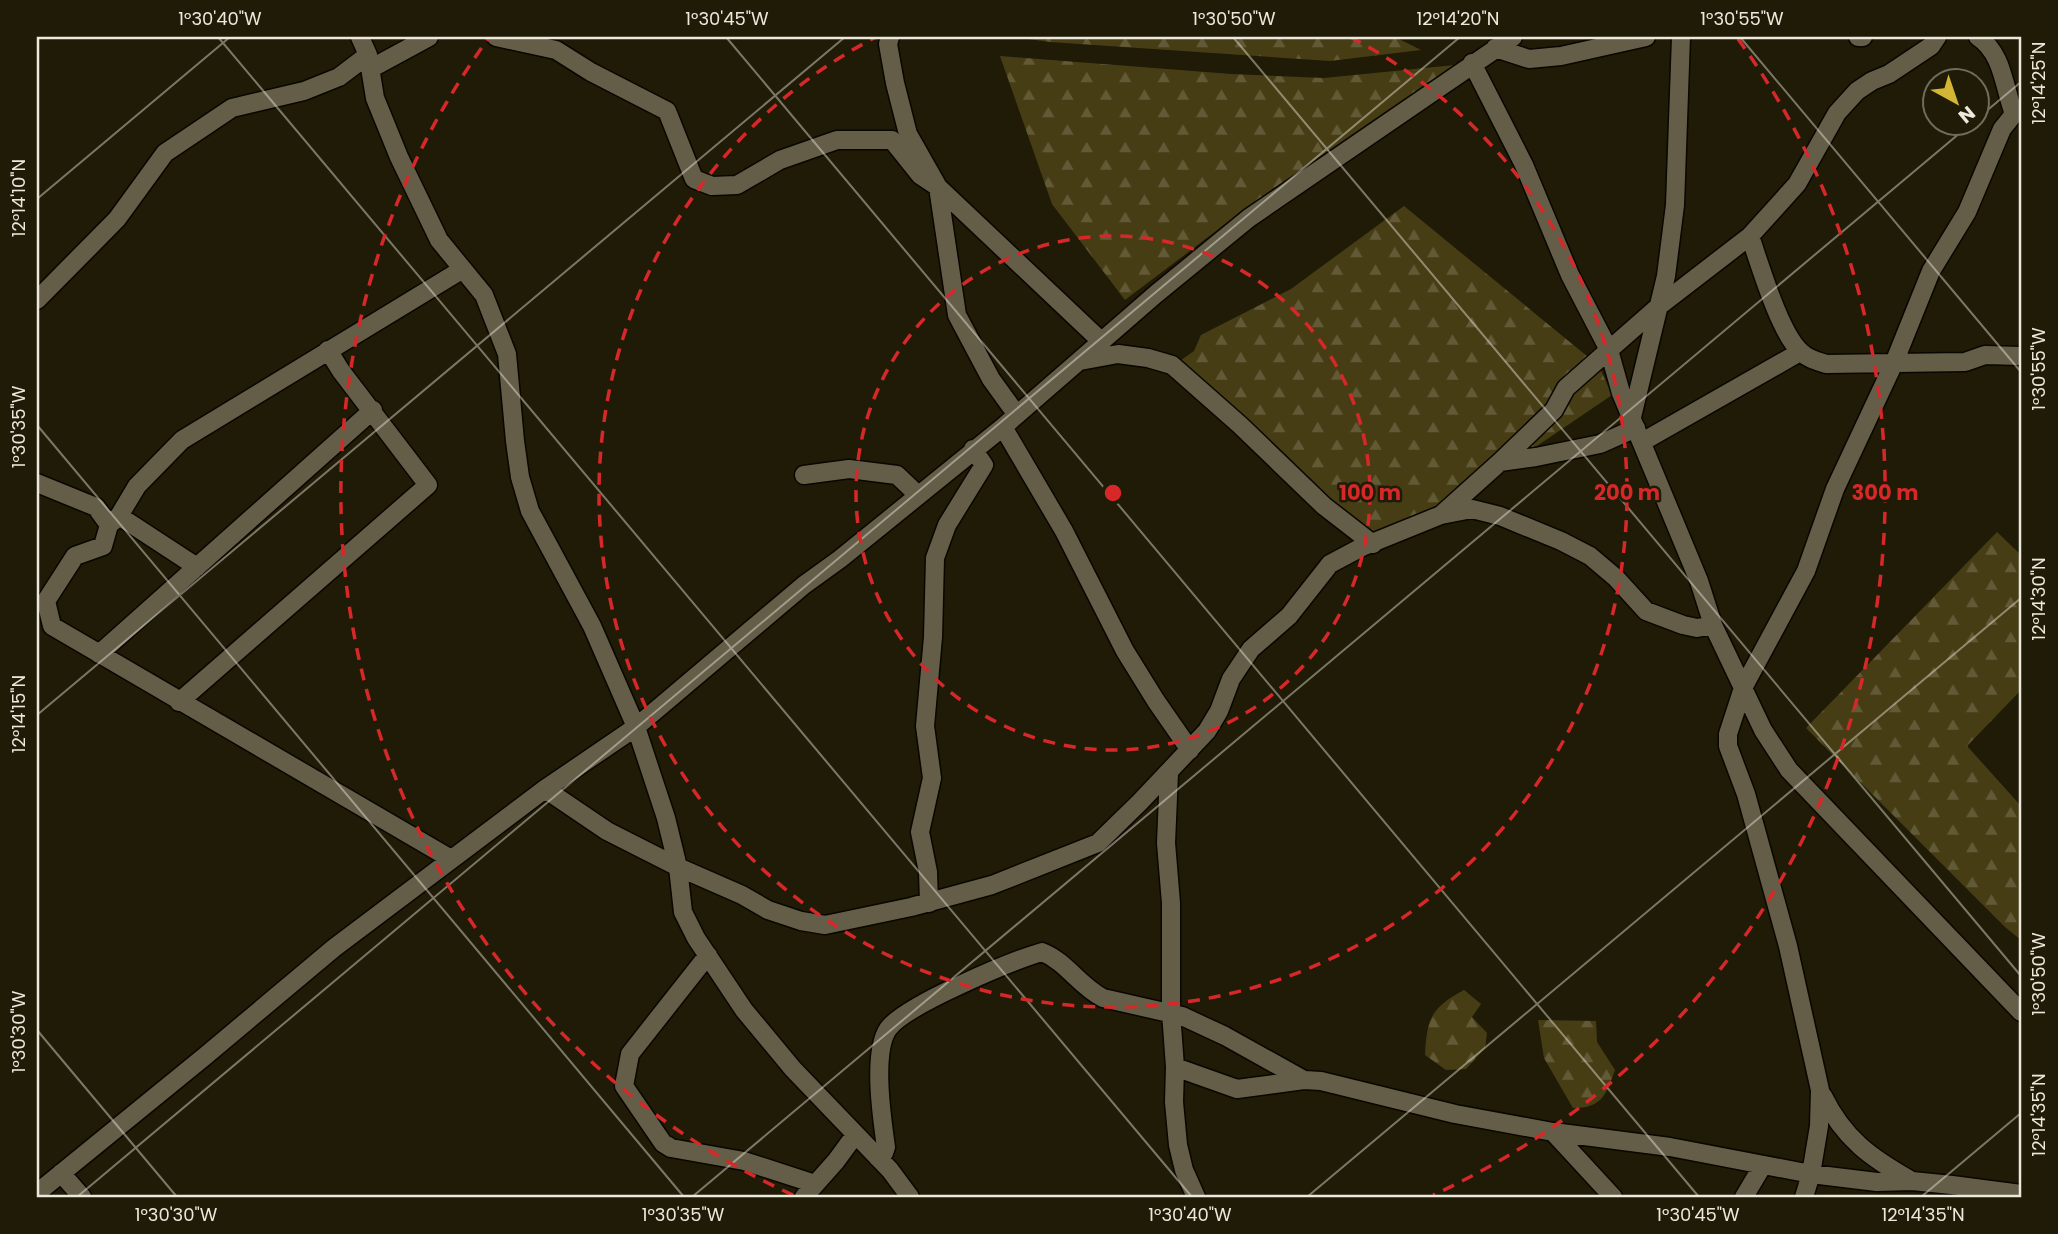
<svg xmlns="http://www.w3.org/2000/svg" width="2058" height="1234" font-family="Poppins,sans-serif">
<defs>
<pattern id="forest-firs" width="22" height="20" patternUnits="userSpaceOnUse" patternTransform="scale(1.75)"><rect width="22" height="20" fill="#473d15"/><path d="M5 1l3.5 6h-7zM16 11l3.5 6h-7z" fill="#625936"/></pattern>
</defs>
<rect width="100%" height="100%" fill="#201b07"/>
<path fill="url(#forest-firs)" d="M 1015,37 L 1395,37 L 1421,50 L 1330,61 L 1050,42 Z
M 1000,56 L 1231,74 L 1324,78 L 1455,65 L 1253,203 L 1125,300 L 1052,204 Z
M 1404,206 L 1599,366 L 1612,395 L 1440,512 L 1366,544 L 1289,484 L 1237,429 L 1170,368 L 1194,351 L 1201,335 L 1291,289 Z
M 1997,532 L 2021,555 L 2021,690 L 1967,746 L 2021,806 L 2021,940 L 2005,927 L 1806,728 Z
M 1464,990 L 1481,1004 L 1472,1017 L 1487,1033 L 1485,1048 L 1466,1069 L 1446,1070 L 1425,1055 C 1427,1018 1431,1008 1464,990 Z
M 1538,1020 L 1596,1021 L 1597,1042 L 1615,1070 C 1606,1095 1602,1108 1573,1108 L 1544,1058 Z"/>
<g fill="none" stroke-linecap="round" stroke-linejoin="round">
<defs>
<path id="minor" d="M 360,37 L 368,55 L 375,98 L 399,157 L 439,240 L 484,295 L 507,354 L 515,441 L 520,477 L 530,511 L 592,626 L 636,727 L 666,818 L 678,867 L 683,912 L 696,938 L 744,1010 L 793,1069 L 890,1170 L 910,1197
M 496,37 L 556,50 L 591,72 L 667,111 L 694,179 L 712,186 L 737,185 L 780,160 L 837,140 L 892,140 L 920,175 L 938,187 L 1102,342
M 890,37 L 888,44 L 895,83 L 908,134 L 938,187 L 957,315 L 991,379 L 1017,415
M 1858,37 L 1863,37
M 1495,48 L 1529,59 L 1561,56 L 1646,37
M 1472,63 L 1524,165 L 1570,275 L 1609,350 L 1621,393 L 1699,581 L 1713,625 L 1763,730 L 1789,770 L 2021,1012
M 370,69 L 429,37
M 1750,236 C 1760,265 1780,334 1801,352 C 1808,359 1817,361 1826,364 L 1965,362 L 1985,355 L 2021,356
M 37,300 L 117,219 L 165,153 L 232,108 L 304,91 L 339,77 L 368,55
M 1080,361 L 1118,354 L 1148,358 L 1172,365 L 1240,425 L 1324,506 L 1373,544
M 1632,417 L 1666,276 L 1675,205 L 1681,37
M 1003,427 L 1064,531 L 1125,651 L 1156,701 L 1190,750
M 1642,442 L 1800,352
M 1500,462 L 1554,410 L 1566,388 L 1609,350 L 1658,307 L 1750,236 L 1797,184 L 1837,113 L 1857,91 L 1872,81 L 1889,74 L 1931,46 L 1937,37
M 804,475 L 849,469 L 897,475 L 918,495
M 37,483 L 96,507 L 109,525 L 103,546 L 75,556 L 46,601 L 52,626 L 451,859
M 1441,515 L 1472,509 L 1500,516 L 1561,541 L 1590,556 L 1616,578 L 1646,611 L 1683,625 L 1697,628 L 1713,625
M 119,516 L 197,567
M 109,525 L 119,516 L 137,486 L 182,440 L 463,269
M 99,654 L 373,410
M 179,702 L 428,485 L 341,371 L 328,350
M 1169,773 L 1166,843 L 1171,903 L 1171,1012 L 1175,1067 L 1174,1102 L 1178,1145 L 1184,1170 L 1196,1197
M 545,789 L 607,831 L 678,867 L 742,895 L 768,910 L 801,921 L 825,925 L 911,907 L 992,885 L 1098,843 L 1140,802 L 1207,731 L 1219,711 L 1231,679 L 1251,649 L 1289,616 L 1330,564 L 1362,547 L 1441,515 L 1500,462 L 1536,457 L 1600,444 L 1636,428
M 929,903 L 928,872 L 920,832 L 932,778 L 925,726 L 933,637 L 935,558 L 947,525 L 984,465 L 973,449
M 708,955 L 630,1054 L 624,1086 L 663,1143 L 671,1148 L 744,1161 L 815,1184
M 1175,1067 L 1237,1089 L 1304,1080 L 1321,1081 L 1455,1114 L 1553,1132 L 1670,1147 L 1811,1174 L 1877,1182 L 1912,1181 L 1952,1185 L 2021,1194
M 1823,1096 C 1844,1139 1871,1158 1912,1181
M 1553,1132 L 1613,1197
M 878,1158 L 884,1153 L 886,1147 C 882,1119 872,1053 888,1029 C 905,1005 1012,961 1042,952 C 1067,962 1079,986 1103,998 L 1182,1016 L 1225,1036 L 1304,1080
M 61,1173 L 82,1197
M 37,1193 L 204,1057 L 334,948 L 545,789 L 636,727 L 804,585 L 840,559 L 1003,427 L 1156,294 L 1249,218 L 1513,37
M 804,1197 L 836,1161 L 855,1135
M 1744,1197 L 1763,1165
M 1804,1197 L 1811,1174 L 1819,1126 L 1820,1090 L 1788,946 L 1746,794 L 1728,746 L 1728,734 L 1743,688 L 1806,571 L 1835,489 L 1894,363 L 1931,271 L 1967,212 L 2002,129 L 2014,114 C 2004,88 2003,53 1978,37"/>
</defs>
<use href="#minor" stroke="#0a0600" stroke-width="21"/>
<use href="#minor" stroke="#645e49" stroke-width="18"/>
</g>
<path fill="none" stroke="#ebe8dc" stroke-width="2" stroke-opacity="0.45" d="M 218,37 L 1192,1197M 726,37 L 1699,1197M 1233,37 L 2021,976M 1740,37 L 2021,372M 1978,118 L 2021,82M 37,199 L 230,37M 37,425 L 684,1197M 37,715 L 845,37M 37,1030 L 177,1197M 77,1197 L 1460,37M 692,1197 L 1973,122M 1307,1197 L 2021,598M 1921,1197 L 2021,1113"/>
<g fill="none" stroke="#d62828" stroke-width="3.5" stroke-dasharray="12 9">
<circle cx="1113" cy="493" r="257"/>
<path d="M1350 37A514 514 0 1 1 876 37"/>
<path d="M793 1195A772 772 0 0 1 488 39M1738 39A772 772 0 0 1 1433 1195"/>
</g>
<circle cx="1113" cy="493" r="10" fill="#d62828" stroke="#201b07" stroke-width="3.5"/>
<g font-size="21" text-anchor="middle" font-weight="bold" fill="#d62828" stroke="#201b07" stroke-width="5" stroke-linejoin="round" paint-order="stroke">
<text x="1370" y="500">100 m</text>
<text x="1627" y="500">200 m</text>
<text x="1885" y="500">300 m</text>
</g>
<rect width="2058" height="1234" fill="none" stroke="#201b07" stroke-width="77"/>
<g transform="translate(1956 102) rotate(140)"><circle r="33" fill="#201b07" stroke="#716d5c" stroke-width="2"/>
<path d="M0-5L12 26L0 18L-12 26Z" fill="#d4b635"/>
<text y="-10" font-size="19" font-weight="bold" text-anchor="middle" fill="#ebe8dc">N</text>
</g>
<rect x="38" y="38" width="1982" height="1158" fill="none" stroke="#ebe8dc" stroke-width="2.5"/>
<g font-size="18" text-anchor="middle" fill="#ebe8dc">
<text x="220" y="25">1°30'40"W</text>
<text x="727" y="25">1°30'45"W</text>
<text x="1234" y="25">1°30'50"W</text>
<text x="1458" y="25">12°14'20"N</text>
<text x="1742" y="25">1°30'55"W</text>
<text transform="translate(2039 83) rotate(-90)" y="6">12°14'25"N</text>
<text transform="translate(19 198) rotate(-90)" y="6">12°14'10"N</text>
<text transform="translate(2039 369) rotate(-90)" y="6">1°30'55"W</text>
<text transform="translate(19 427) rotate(-90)" y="6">1°30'35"W</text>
<text transform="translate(2039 599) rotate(-90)" y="6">12°14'30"N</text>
<text transform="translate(19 714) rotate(-90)" y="6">12°14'15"N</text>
<text transform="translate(2039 974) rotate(-90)" y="6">1°30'50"W</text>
<text transform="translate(19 1032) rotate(-90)" y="6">1°30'30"W</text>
<text transform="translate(2039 1115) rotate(-90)" y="6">12°14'35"N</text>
<text x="176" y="1221">1°30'30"W</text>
<text x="683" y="1221">1°30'35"W</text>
<text x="1190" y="1221">1°30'40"W</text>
<text x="1698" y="1221">1°30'45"W</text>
<text x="1923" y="1221">12°14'35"N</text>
</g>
</svg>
